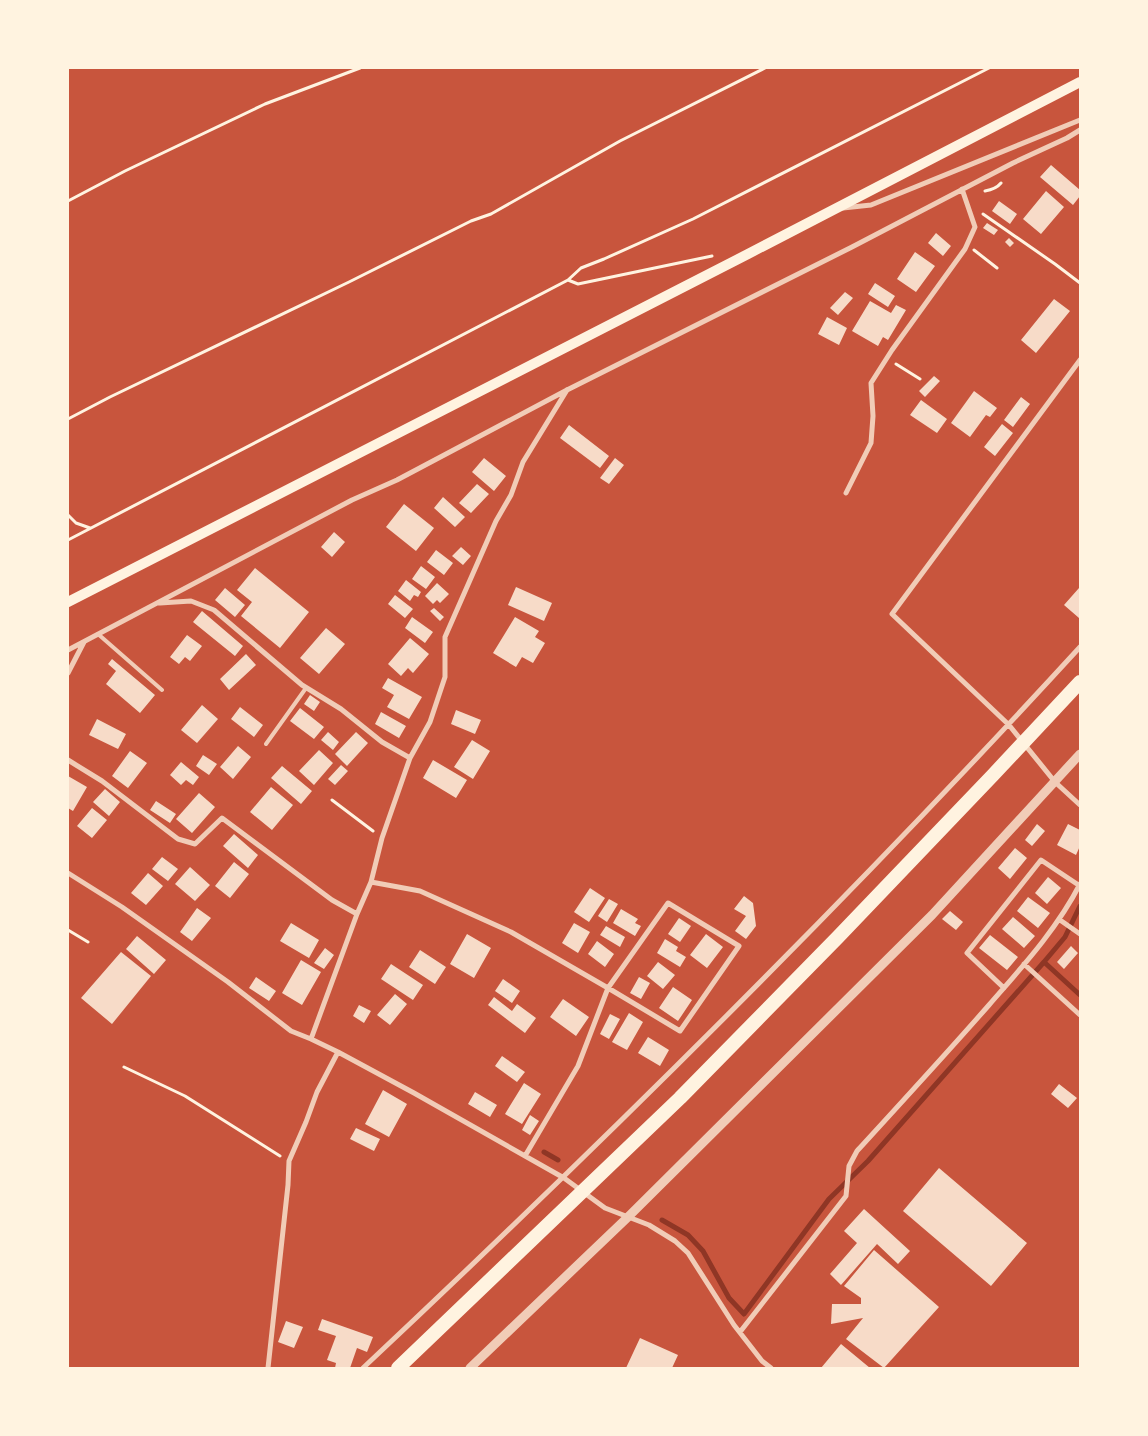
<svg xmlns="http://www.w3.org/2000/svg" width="1148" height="1436" font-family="'IBM Plex Sans',sans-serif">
<rect width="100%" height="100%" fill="#c8553d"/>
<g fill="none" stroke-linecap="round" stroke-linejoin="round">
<path stroke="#8f3625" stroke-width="5" d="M 1044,962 L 1065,937 L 1080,906
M 544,1152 L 558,1160
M 662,1220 L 688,1235 L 703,1251 L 729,1298 L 744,1314 L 829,1199 L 868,1161 L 1044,962 L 1080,995"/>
</g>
<path fill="#f7dbc8" d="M 1051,165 L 1080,190 L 1080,196 L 1073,205 L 1040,177 Z
M 1046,191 L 1064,207 L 1041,234 L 1023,219 Z
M 999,201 L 1017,214 L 1010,224 L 992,211 Z
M 987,223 L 998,230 L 994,235 L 983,228 Z
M 936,233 L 951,246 L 943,256 L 928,243 Z
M 1009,238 L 1014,243 L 1010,247 L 1005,242 Z
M 915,252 L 935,266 L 916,292 L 897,279 Z
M 875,283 L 895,296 L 888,307 L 868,294 Z
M 845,292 L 853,298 L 838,315 L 830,308 Z
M 1054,299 L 1070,311 L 1036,353 L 1021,340 Z
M 870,301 L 891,313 L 896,305 L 906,310 L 888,340 L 883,337 L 878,346 L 852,331 Z
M 827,317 L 847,328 L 839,345 L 818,334 Z
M 934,376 L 940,381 L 925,397 L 919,391 Z
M 974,391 L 997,408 L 990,417 L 986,415 L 970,437 L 951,423 Z
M 1021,397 L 1030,404 L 1013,427 L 1004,420 Z
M 921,400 L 947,419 L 937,433 L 910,415 Z
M 1002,424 L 1013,433 L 995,456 L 984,447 Z
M 569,425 L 609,456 L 600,468 L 560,438 Z
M 484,458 L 506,476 L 494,491 L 472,472 Z
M 615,458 L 624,465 L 609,484 L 600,478 Z
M 477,484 L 489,494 L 471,513 L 459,503 Z
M 443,497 L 465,517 L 455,527 L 434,508 Z
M 404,504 L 434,528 L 416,551 L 386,527 Z
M 334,532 L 345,542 L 332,557 L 321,547 Z
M 461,547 L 471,556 L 463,565 L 452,556 Z
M 436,550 L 453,563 L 444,575 L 427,562 Z
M 421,566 L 435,577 L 426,589 L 412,579 Z
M 255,568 L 309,612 L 280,648 L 241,616 L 252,602 L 237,590 Z
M 406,580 L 421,592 L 418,597 L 414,595 L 410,601 L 398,591 Z
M 437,583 L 449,594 L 440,603 L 437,600 L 433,604 L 425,596 Z
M 516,587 L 552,603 L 544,621 L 508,605 Z
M 225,588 L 245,605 L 235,617 L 215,600 Z
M 1079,588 L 1080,589 L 1080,616 L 1079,618 L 1064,605 Z
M 395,595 L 413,609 L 405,618 L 388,604 Z
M 434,608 L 444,617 L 440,621 L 430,611 Z
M 202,611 L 243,646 L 235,656 L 193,622 Z
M 412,617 L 433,632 L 425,643 L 405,628 Z
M 515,617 L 539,631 L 535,637 L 545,643 L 533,663 L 522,657 L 516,667 L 493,653 Z
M 326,628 L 345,644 L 319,674 L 300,658 Z
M 187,635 L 202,646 L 190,661 L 185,657 L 179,664 L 170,657 Z
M 410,638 L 429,654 L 413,673 L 408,668 L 401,676 L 388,664 Z
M 246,654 L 256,665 L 229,690 L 220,679 Z
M 112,659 L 155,695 L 140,713 L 106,684 L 116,671 L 108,664 Z
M 388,678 L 422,697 L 409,719 L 387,707 L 394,695 L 382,688 Z
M 310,695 L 320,702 L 314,711 L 304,704 Z
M 202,705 L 218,719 L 197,743 L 181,730 Z
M 240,707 L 263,725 L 254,737 L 231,719 Z
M 300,708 L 324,727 L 314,739 L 290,721 Z
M 456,710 L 481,720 L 475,734 L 451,724 Z
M 381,712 L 406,726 L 399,738 L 375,724 Z
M 97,719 L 126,734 L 118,749 L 89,735 Z
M 328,732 L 339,742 L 333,750 L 321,740 Z
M 356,732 L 368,743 L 347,766 L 335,754 Z
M 472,740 L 490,751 L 473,779 L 454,767 Z
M 238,746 L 251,757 L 233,779 L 220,767 Z
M 319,750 L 333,763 L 314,785 L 299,771 Z
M 130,751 L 147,763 L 128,788 L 112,776 Z
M 203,755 L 217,764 L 209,775 L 196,766 Z
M 433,760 L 467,780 L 456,798 L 423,778 Z
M 181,762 L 199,777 L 193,785 L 186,780 L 181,785 L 170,775 Z
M 341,765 L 348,771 L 335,785 L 328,779 Z
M 282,766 L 312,791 L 301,804 L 271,778 Z
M 68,776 L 87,787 L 73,811 L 68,808 Z
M 271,787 L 293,805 L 272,830 L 250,812 Z
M 105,789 L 120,802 L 109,816 L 93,802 Z
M 199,793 L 215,807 L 192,833 L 176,819 Z
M 156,801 L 176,814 L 170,823 L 150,810 Z
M 92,808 L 107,820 L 92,838 L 77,826 Z
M 1037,824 L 1045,831 L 1032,846 L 1025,840 Z
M 1068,824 L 1080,830 L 1080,846 L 1076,855 L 1057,845 Z
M 234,834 L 258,855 L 248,868 L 223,846 Z
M 1015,848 L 1027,858 L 1010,879 L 998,868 Z
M 162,857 L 178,869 L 168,881 L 152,869 Z
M 234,862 L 249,874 L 230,898 L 215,886 Z
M 190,867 L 210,885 L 195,901 L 175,884 Z
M 148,873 L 163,886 L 146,905 L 131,893 Z
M 1048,877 L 1061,888 L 1047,904 L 1035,893 Z
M 590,888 L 605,898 L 589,922 L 574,912 Z
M 744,896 L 753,903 L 756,926 L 746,939 L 735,931 L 746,916 L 734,909 Z
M 1028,897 L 1050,913 L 1038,928 L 1017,911 Z
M 609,899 L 618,904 L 607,922 L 598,916 Z
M 197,908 L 211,918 L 192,941 L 180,932 Z
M 621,909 L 638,919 L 635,923 L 641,926 L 635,936 L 613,923 Z
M 950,911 L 963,922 L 956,930 L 942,919 Z
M 1013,917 L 1035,936 L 1024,948 L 1002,929 Z
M 679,918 L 691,926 L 680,942 L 668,934 Z
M 291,923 L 319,940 L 309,958 L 280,941 Z
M 574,923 L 590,932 L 578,953 L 562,943 Z
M 606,926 L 625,937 L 620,947 L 600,935 Z
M 467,934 L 491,948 L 474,978 L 450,964 Z
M 706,934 L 723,947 L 707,968 L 690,955 Z
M 990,935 L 1018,957 L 1007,970 L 979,948 Z
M 137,936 L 166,960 L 154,974 L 126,949 Z
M 665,939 L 678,947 L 676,951 L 686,957 L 680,967 L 657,953 Z
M 597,941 L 614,954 L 605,967 L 588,954 Z
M 1071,946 L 1078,953 L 1064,969 L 1057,962 Z
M 325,948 L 334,955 L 324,969 L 314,963 Z
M 420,950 L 446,967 L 435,984 L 409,967 Z
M 121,952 L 151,976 L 112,1024 L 81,998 Z
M 301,960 L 321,972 L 302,1005 L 282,993 Z
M 658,962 L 675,975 L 663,989 L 647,976 Z
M 391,964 L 423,985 L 413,1000 L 381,979 Z
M 256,977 L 276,991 L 269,1001 L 249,988 Z
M 639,977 L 650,983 L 641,999 L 630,993 Z
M 503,979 L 520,991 L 512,1003 L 495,991 Z
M 673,987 L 692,1000 L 678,1021 L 659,1008 Z
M 395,994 L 407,1004 L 390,1025 L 377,1015 Z
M 494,997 L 512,1011 L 517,1004 L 536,1018 L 525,1033 L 488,1005 Z
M 563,999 L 589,1017 L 576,1036 L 550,1017 Z
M 359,1005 L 371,1011 L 364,1023 L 353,1016 Z
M 629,1013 L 643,1022 L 627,1050 L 612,1042 Z
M 610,1014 L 620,1019 L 609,1039 L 600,1034 Z
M 648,1037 L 669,1050 L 660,1066 L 638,1053 Z
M 502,1056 L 525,1072 L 517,1082 L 495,1066 Z
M 524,1083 L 541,1094 L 522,1124 L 505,1114 Z
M 1059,1084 L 1077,1098 L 1068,1108 L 1051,1094 Z
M 383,1090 L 407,1104 L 389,1137 L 365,1124 Z
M 475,1092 L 497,1105 L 490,1117 L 468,1104 Z
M 530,1115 L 539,1121 L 530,1135 L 522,1130 Z
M 356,1128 L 380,1139 L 374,1151 L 350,1139 Z
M 939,1168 L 1027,1243 L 991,1286 L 903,1211 Z
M 864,1209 L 910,1251 L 898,1264 L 877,1244 L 841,1285 L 830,1274 L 857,1243 L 844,1231 Z
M 874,1250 L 939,1307 L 884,1368 L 846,1339 L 863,1318 L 831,1324 L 832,1304 L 861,1304 L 861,1298 L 844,1286 Z
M 322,1319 L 373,1337 L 367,1352 L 357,1348 L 350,1368 L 335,1368 L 336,1363 L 327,1360 L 336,1336 L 318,1330 Z
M 286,1321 L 303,1327 L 294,1348 L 278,1342 Z
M 640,1338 L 678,1355 L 672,1368 L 626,1368 Z
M 841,1344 L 870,1368 L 821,1368 Z"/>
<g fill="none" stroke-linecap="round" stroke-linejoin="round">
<path stroke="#fff3e0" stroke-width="3" d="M 985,191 C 991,190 997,188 1001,183
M 68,201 L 125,171 L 265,104 L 360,68
M 983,214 L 1055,264 L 1080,283
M 974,250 L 997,268
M 568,280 L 581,268 L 604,259 L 693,219 L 989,68
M 896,364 L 920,379
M 68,419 L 110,397 L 349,282 L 471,221 L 491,214 L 620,141 L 765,68
M 68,515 L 76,523 L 90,528
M 68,540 L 568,280 L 578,284 L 712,256
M 332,800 L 373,831
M 68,930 L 88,942
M 124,1067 L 185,1096 L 280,1156"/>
<path stroke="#f1ccb7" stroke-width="4" d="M 98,634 L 162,690
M 266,744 L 306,688"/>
<path stroke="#f1ccb7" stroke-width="5" d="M 843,208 L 871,205 L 1080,120
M 1080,360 L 892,614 L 1009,725 L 1055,782 L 1080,805
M 846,493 L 871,443 L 873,416 L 871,383 L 892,350 L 965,249 L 975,227 L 962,189
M 160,603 L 191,601 L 214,610 L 302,685 L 341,709 L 382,742 L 410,758
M 68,650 L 352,500 L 397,480 L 567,390 L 852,247 L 1013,163 L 1067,138 L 1080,130
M 68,673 L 84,642
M 68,760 L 102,781 L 178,839 L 195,844 L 222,818 L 332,900 L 357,914
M 68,873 L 122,907 L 228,982 L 291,1031 L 311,1039 L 338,1052 L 414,1093 L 564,1178 L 605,1208 L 649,1225 L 675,1241 L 688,1253 L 734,1325 L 762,1361 L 771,1368
M 371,882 L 420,891 L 511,932 L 608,988 L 668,903 L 739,946 L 680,1031 L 608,988 L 578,1066 L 525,1156
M 1060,920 L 1080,934
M 1024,964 L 1080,1015
M 1004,988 L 967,953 L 1041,860 L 1080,886
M 311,1039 L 357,914 L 371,882 L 382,838 L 410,758 L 430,722 L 445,677 L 445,637 L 496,521 L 511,495 L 523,462 L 567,390
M 740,1332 L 846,1196 L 849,1166 L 857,1151 C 901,1103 946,1054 989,1005 C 1022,967 1057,929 1080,884
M 268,1368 L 288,1185 L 289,1161 L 306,1122 L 317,1092 L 338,1052
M 363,1368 C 610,1136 851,897 1080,647"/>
<path stroke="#f1ccb7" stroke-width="9" d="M 470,1368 L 628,1217 L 932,915 L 1080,754"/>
<path stroke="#fff3e0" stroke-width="10" d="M 68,602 L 748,254 L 1080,82"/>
<path stroke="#fff3e0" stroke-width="14" d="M 398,1368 L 680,1098 L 838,937 L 993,775 L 1080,682"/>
</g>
<rect width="1148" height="1436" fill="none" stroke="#fff3e0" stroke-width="138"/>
</svg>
